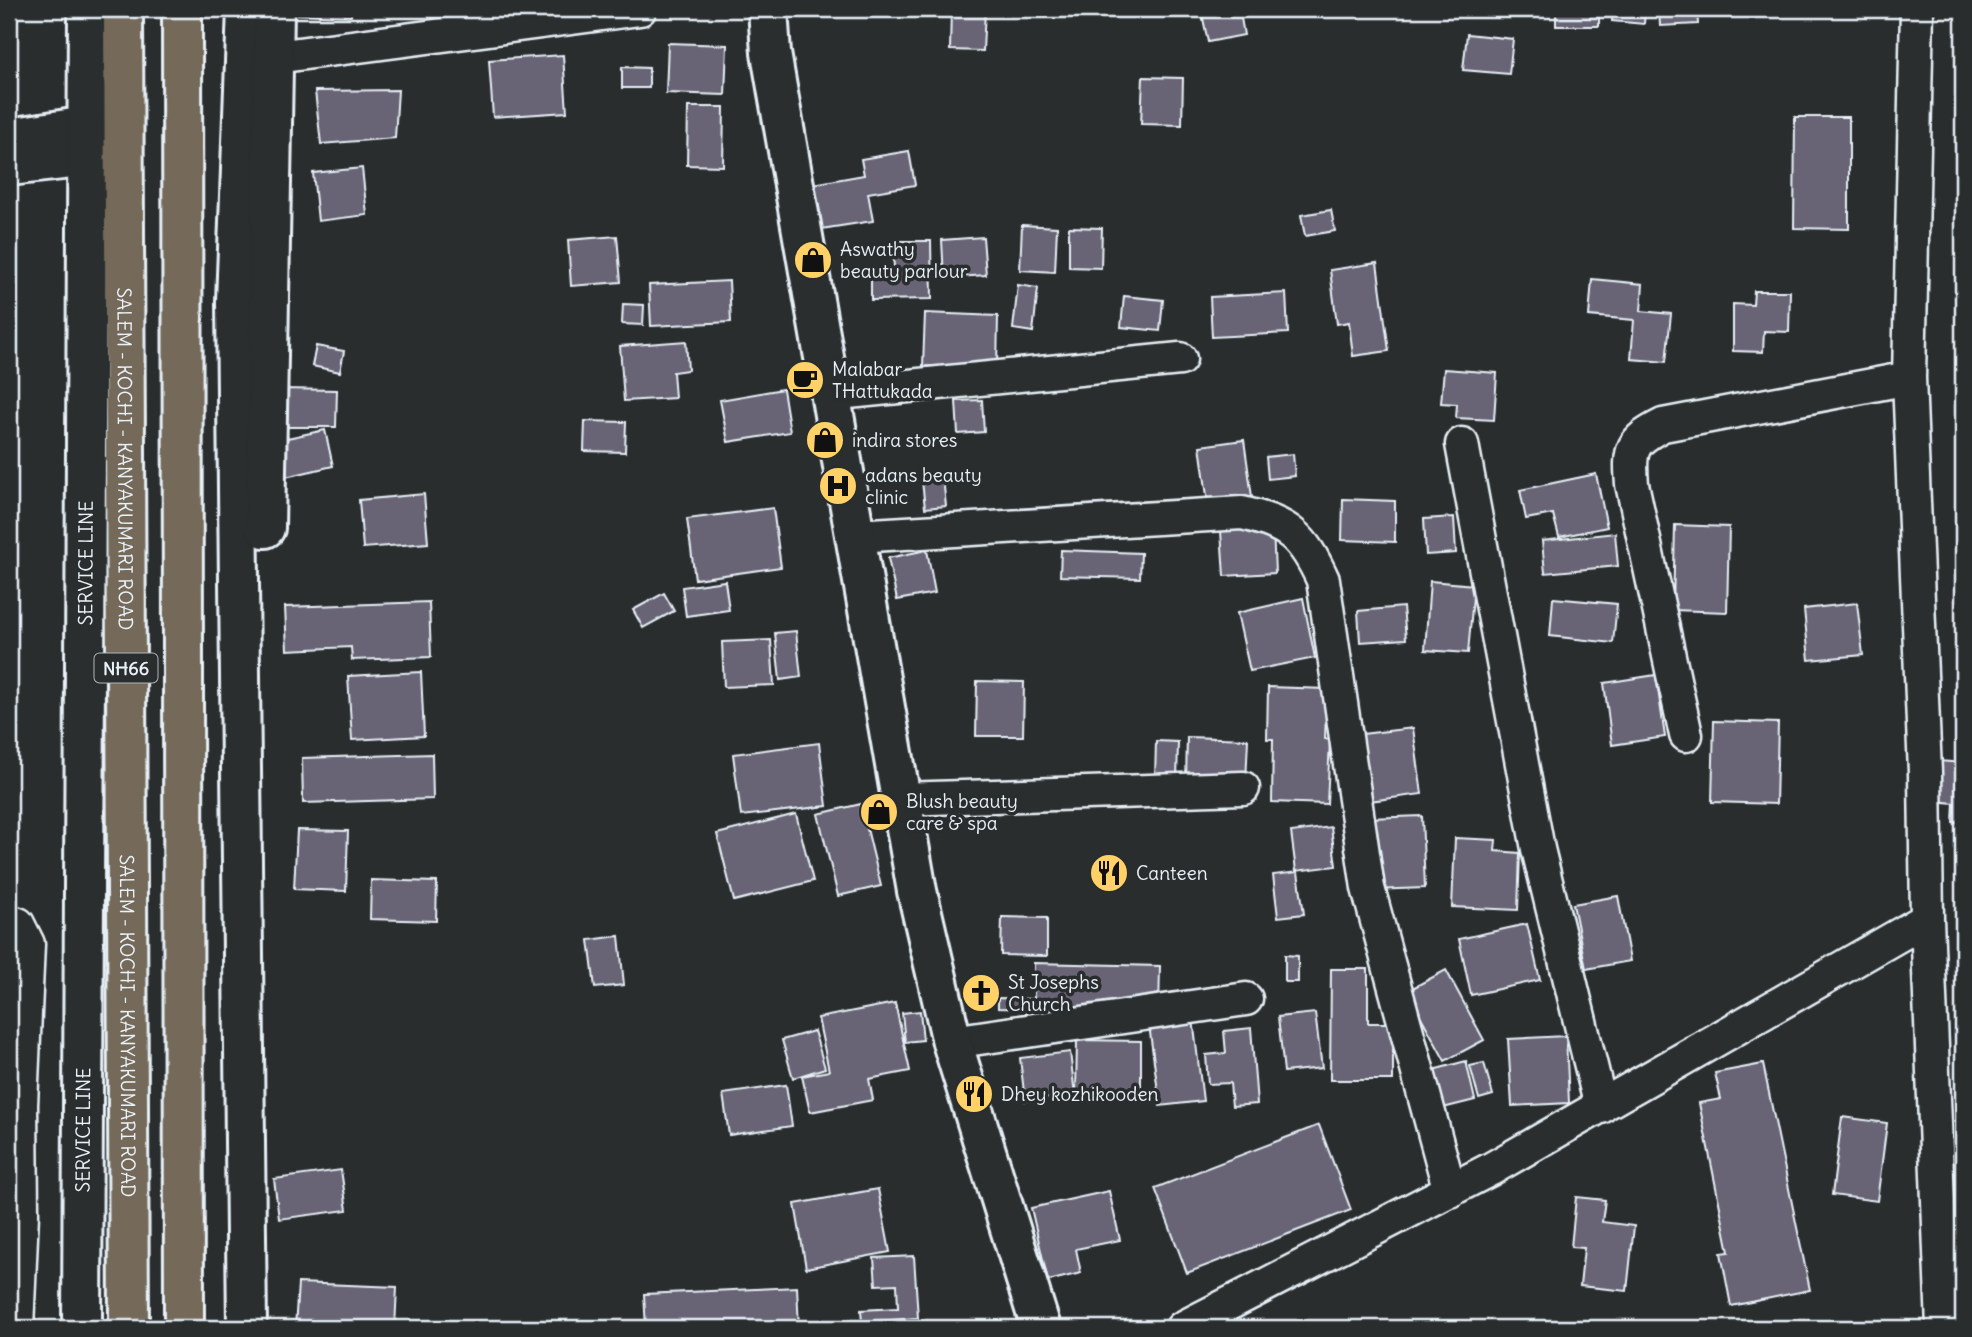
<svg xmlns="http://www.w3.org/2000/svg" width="1972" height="1337" font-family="Delius,sans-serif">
<rect width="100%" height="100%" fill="#2a2d2e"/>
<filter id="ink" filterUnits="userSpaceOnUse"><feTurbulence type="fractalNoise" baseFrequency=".0143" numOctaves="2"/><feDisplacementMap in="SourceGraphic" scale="14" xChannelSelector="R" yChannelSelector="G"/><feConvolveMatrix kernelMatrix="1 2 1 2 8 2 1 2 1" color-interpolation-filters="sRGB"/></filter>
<g filter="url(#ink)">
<path fill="#676374" stroke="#e8f1f8" stroke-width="2" d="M 290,9 L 352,9 L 351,16 L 290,14 Z
M 951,9 L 985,9 L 983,51 L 950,50 Z
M 1201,9 L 1261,9 L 1262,13 L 1241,18 L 1244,35 L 1208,42 Z
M 1556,9 L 1599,9 L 1599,26 L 1556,26 Z
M 1613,9 L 1645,9 L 1644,24 L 1612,21 Z
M 1659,9 L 1697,9 L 1698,24 L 1660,26 Z
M 1467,34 L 1513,39 L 1509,74 L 1463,70 Z
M 668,43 L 727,45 L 725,95 L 666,93 Z
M 563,55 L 567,112 L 493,117 L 489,60 Z
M 622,67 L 649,68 L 649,88 L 622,88 Z
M 1143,77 L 1183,78 L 1182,125 L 1141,124 Z
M 398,90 L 395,138 L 321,144 L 315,91 Z
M 688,107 L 724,107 L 723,166 L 687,165 Z
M 1795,117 L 1849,117 L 1849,229 L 1794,228 Z
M 909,151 L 915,185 L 868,193 L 873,221 L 821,229 L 813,184 L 864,175 L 861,159 Z
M 362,168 L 367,215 L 318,221 L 313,173 Z
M 1331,210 L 1335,231 L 1305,236 L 1301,215 Z
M 1022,225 L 1057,227 L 1055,272 L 1020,270 Z
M 1069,227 L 1102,228 L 1101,268 L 1069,267 Z
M 617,236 L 621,282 L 571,286 L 568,240 Z
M 983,237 L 986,275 L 944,278 L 942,240 Z
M 893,241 L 931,241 L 932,299 L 871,300 L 871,271 L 894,270 Z
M 1377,263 L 1389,351 L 1353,356 L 1349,322 L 1337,324 L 1330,270 Z
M 1592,279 L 1643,284 L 1641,311 L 1671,314 L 1666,362 L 1631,359 L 1634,320 L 1589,316 Z
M 729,281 L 731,322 L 651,326 L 649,285 Z
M 1018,285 L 1038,288 L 1033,332 L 1013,329 Z
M 1754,291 L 1790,291 L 1789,332 L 1764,331 L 1763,352 L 1733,351 L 1733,304 L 1753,305 Z
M 1286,293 L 1288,333 L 1212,337 L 1210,297 Z
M 1124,296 L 1163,300 L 1160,331 L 1121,327 Z
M 623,304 L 644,305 L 643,325 L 622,324 Z
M 925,313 L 998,316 L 997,368 L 923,366 Z
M 686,341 L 688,370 L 673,372 L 675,398 L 624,401 L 620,346 Z
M 316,346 L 344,351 L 340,372 L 312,366 Z
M 1444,369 L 1497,373 L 1494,420 L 1456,418 L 1457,404 L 1441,403 Z
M 280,389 L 337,390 L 336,427 L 279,427 Z
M 783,389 L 790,432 L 728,442 L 720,400 Z
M 982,400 L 984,432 L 958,434 L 956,401 Z
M 585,421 L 626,422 L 625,452 L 584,451 Z
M 325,430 L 333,466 L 281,478 L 273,441 Z
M 1244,440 L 1252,497 L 1208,503 L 1200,446 Z
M 1293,454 L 1295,476 L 1268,479 L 1266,457 Z
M 1596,474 L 1607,527 L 1559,537 L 1553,514 L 1526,519 L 1520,490 Z
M 943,478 L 946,506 L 925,508 L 922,481 Z
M 424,494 L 428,543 L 363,548 L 359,500 Z
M 1343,499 L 1395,501 L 1395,542 L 1342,540 Z
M 773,508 L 781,567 L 695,579 L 687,519 Z
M 1454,517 L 1456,553 L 1426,555 L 1424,519 Z
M 1675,525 L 1729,527 L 1727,612 L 1673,610 Z
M 1273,528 L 1275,573 L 1224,576 L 1221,531 Z
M 1615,533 L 1618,566 L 1545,573 L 1542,541 Z
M 927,550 L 935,593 L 897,600 L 888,558 Z
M 1061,550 L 1141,553 L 1140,578 L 1060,576 Z
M 725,581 L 729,610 L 686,616 L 682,587 Z
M 1430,581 L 1474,585 L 1468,653 L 1425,650 Z
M 664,593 L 674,611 L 643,628 L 633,610 Z
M 1303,598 L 1315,658 L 1250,671 L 1237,613 Z
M 1553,598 L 1617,604 L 1613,643 L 1550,636 Z
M 429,602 L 431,657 L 352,660 L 351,647 L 287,650 L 285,607 Z
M 1857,603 L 1863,655 L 1809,660 L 1804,609 Z
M 1403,607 L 1406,639 L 1360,642 L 1358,611 Z
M 796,631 L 801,677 L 780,680 L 775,633 Z
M 771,640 L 774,685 L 724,687 L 722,642 Z
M 421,672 L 424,736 L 352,740 L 348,676 Z
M 1656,675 L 1665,737 L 1612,745 L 1604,683 Z
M 977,681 L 1024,682 L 1023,736 L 976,736 Z
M 1268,687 L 1327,689 L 1325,739 L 1330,740 L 1327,804 L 1272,802 L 1273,739 L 1267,739 Z
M 1714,721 L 1778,723 L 1776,804 L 1712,802 Z
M 1413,728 L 1422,794 L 1362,802 L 1354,735 Z
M 1187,737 L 1248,739 L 1246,783 L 1186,781 Z
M 1156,741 L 1178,742 L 1177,781 L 1155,780 Z
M 819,743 L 827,806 L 741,816 L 733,754 Z
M 432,754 L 433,799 L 303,803 L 302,758 Z
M 1939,761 L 1963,763 L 1963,824 L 1953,822 L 1954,803 L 1934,801 Z
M 861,804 L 881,886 L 838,896 L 818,814 Z
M 796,814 L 813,881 L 734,901 L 717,834 Z
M 1422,816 L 1425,888 L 1372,890 L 1369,818 Z
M 1331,827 L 1336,866 L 1296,871 L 1291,832 Z
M 297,830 L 348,831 L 346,891 L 294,889 Z
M 1455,838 L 1496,840 L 1495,851 L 1520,853 L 1518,910 L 1452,907 Z
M 1298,872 L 1304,914 L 1278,917 L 1273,875 Z
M 371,880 L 437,882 L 436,921 L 370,919 Z
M 1618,896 L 1630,961 L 1586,969 L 1573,904 Z
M 1002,917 L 1047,918 L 1047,956 L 1001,955 Z
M 1527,924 L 1540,980 L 1471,995 L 1459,939 Z
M 619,936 L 624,985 L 595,988 L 589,940 Z
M 1285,955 L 1298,956 L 1298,982 L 1285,982 Z
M 1034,963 L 1160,966 L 1159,1012 L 998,1008 L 998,998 L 1034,999 Z
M 1331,969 L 1368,969 L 1368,1023 L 1393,1023 L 1393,1080 L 1330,1080 Z
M 1446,970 L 1484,1040 L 1445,1061 L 1407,991 Z
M 895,1003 L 910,1071 L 869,1079 L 873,1100 L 810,1112 L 802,1076 L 829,1071 L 818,1018 Z
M 920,1011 L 923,1040 L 905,1042 L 902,1013 Z
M 1315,1013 L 1322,1068 L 1284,1072 L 1278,1017 Z
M 1193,1019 L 1203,1101 L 1160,1106 L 1149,1025 Z
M 1251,1028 L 1257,1104 L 1232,1106 L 1230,1083 L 1208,1084 L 1206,1055 L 1226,1053 L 1224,1031 Z
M 814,1031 L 825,1068 L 793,1078 L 782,1040 Z
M 1566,1036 L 1569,1103 L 1512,1106 L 1508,1039 Z
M 1077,1040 L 1141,1041 L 1141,1095 L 1076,1094 Z
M 1070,1052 L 1075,1095 L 1025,1101 L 1020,1058 Z
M 1466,1061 L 1475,1100 L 1443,1108 L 1433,1070 Z
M 1484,1063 L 1493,1095 L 1479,1099 L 1470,1066 Z
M 1763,1064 L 1810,1290 L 1731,1306 L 1721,1253 L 1729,1252 L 1699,1103 L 1721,1099 L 1715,1073 Z
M 786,1085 L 792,1126 L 729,1135 L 723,1094 Z
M 1842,1117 L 1887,1123 L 1877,1201 L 1832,1195 Z
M 1319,1125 L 1351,1210 L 1187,1273 L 1155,1188 Z
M 341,1170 L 347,1210 L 279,1219 L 274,1179 Z
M 878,1189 L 890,1252 L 806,1268 L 795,1204 Z
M 1109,1191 L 1120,1240 L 1076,1249 L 1081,1273 L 1048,1281 L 1031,1208 Z
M 1576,1197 L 1605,1200 L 1602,1222 L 1634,1226 L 1627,1291 L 1580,1286 L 1584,1248 L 1571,1247 Z
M 914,1256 L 918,1318 L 862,1322 L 861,1310 L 898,1308 L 897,1284 L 876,1285 L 874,1258 Z
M 298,1283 L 397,1287 L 395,1328 L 295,1328 Z
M 797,1287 L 799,1328 L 646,1328 L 644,1294 Z"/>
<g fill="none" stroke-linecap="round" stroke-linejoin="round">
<defs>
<path id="minor" d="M 275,57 L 640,9
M 828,394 L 1180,359
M 1462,444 L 1538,849 L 1601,1107
M 855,536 L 1242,513 C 1289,524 1303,536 1323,580 L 1368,888 L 1450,1191
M 1686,735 L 1632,484 C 1629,449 1631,441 1663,425 L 1909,378
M 900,799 L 1243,788
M 1927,919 L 1943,1328
M 9,921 L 18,924 L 28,944 L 21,1105 L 22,1214 L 17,1328
M 952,1042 L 1246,999
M 1182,1328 L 1491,1169 L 1927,919 L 1925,773 L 1909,378 L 1917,9"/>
<path id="tertiary" d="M 9,138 L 87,126
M 9,166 L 89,157"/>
<g id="secondary">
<path d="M 247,9 L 236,302 L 247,1328"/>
<path d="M 768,9 L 771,53 L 917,891 L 952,1042 L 1041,1328"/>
<path d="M 265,528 L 274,9"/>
<path id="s1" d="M 82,1328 L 88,9"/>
</g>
<g id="trunk">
<path id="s2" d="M 123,9 L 129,1328"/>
<path d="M 182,9 L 184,1328"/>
</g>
</defs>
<use href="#minor" stroke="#e8f1f8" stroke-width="37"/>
<use href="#tertiary" stroke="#e8f1f8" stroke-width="44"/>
<use href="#secondary" stroke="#e8f1f8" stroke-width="44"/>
<use href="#trunk" stroke="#e8f1f8" stroke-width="44"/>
<use href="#minor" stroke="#2a2d2e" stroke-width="32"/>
<use href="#tertiary" stroke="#2a2d2e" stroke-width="38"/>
<use href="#secondary" stroke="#2a2d2e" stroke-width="38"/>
<use href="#trunk" stroke="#746a5a" stroke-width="38"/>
</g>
</g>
<defs>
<symbol id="shop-disc" viewBox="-11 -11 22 22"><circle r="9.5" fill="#ffd166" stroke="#2a2d2e"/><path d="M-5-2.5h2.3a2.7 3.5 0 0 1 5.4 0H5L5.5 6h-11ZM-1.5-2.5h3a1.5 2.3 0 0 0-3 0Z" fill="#111"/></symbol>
<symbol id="cafe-disc" viewBox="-11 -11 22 22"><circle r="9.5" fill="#ffd166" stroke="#2a2d2e"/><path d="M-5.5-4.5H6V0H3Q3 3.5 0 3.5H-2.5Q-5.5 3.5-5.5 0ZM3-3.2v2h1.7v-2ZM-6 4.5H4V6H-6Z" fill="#111"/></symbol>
<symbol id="hospital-disc" viewBox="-11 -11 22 22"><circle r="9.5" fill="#ffd166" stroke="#2a2d2e"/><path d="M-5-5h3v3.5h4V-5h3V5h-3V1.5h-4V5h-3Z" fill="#111"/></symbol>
<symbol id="restaurant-disc" viewBox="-11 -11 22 22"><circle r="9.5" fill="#ffd166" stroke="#2a2d2e"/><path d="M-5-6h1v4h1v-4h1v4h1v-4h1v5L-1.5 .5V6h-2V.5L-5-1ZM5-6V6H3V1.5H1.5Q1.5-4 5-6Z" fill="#111"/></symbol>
<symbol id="church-disc" viewBox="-11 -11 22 22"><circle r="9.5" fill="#ffd166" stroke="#2a2d2e"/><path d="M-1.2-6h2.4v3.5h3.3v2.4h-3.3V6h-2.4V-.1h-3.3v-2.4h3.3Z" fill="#111"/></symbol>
</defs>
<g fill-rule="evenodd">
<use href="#shop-disc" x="791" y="238" width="44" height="44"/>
<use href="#cafe-disc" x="783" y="358" width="44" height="44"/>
<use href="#shop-disc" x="803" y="418" width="44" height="44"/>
<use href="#hospital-disc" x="816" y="464" width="44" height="44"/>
<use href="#shop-disc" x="857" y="790" width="44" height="44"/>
<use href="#restaurant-disc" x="1087" y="851" width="44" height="44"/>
<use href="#church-disc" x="959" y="971" width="44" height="44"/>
<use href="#restaurant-disc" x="952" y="1072" width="44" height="44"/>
</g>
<g text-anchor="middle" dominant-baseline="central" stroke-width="7" stroke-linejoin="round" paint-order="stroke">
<rect fill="#2a2d2e" stroke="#afb6bb" stroke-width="2" x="94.5" y="653.5" width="63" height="29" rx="5"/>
<g font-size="18" font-weight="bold" fill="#e8f1f8">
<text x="126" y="668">NH66</text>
</g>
<g font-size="19" fill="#e8f1f8" stroke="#2a2d2e" text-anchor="start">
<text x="840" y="249">Aswathy<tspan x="840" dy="22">beauty parlour</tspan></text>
<text x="832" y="369">Malabar<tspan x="832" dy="22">THattukada</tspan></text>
<text x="852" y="440">indira stores</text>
<text x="865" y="475">adans beauty<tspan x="865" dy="22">clinic</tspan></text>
<text x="906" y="801">Blush beauty<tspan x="906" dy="22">care &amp; spa</tspan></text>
<text x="1136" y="873">Canteen</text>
<text x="1008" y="982">St Josephs<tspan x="1008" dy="22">Church</tspan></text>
<text x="1001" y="1094">Dhey kozhikooden</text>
</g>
<g font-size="19" fill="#e8f1f8" stroke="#2a2d2e">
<text stroke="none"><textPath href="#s2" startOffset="450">SALEM - KOCHI - KANYAKUMARI ROAD</textPath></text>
<text stroke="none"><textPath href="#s1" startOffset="765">SERVICE LINE</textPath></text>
<text stroke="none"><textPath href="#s2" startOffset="1017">SALEM - KOCHI - KANYAKUMARI ROAD</textPath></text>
<text stroke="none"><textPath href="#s1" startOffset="198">SERVICE LINE</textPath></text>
</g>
</g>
<rect width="1972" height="1337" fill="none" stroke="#2a2d2e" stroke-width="35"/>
<rect x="18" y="18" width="1937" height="1302" fill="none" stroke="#e8f1f8" stroke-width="2.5" filter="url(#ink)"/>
</svg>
